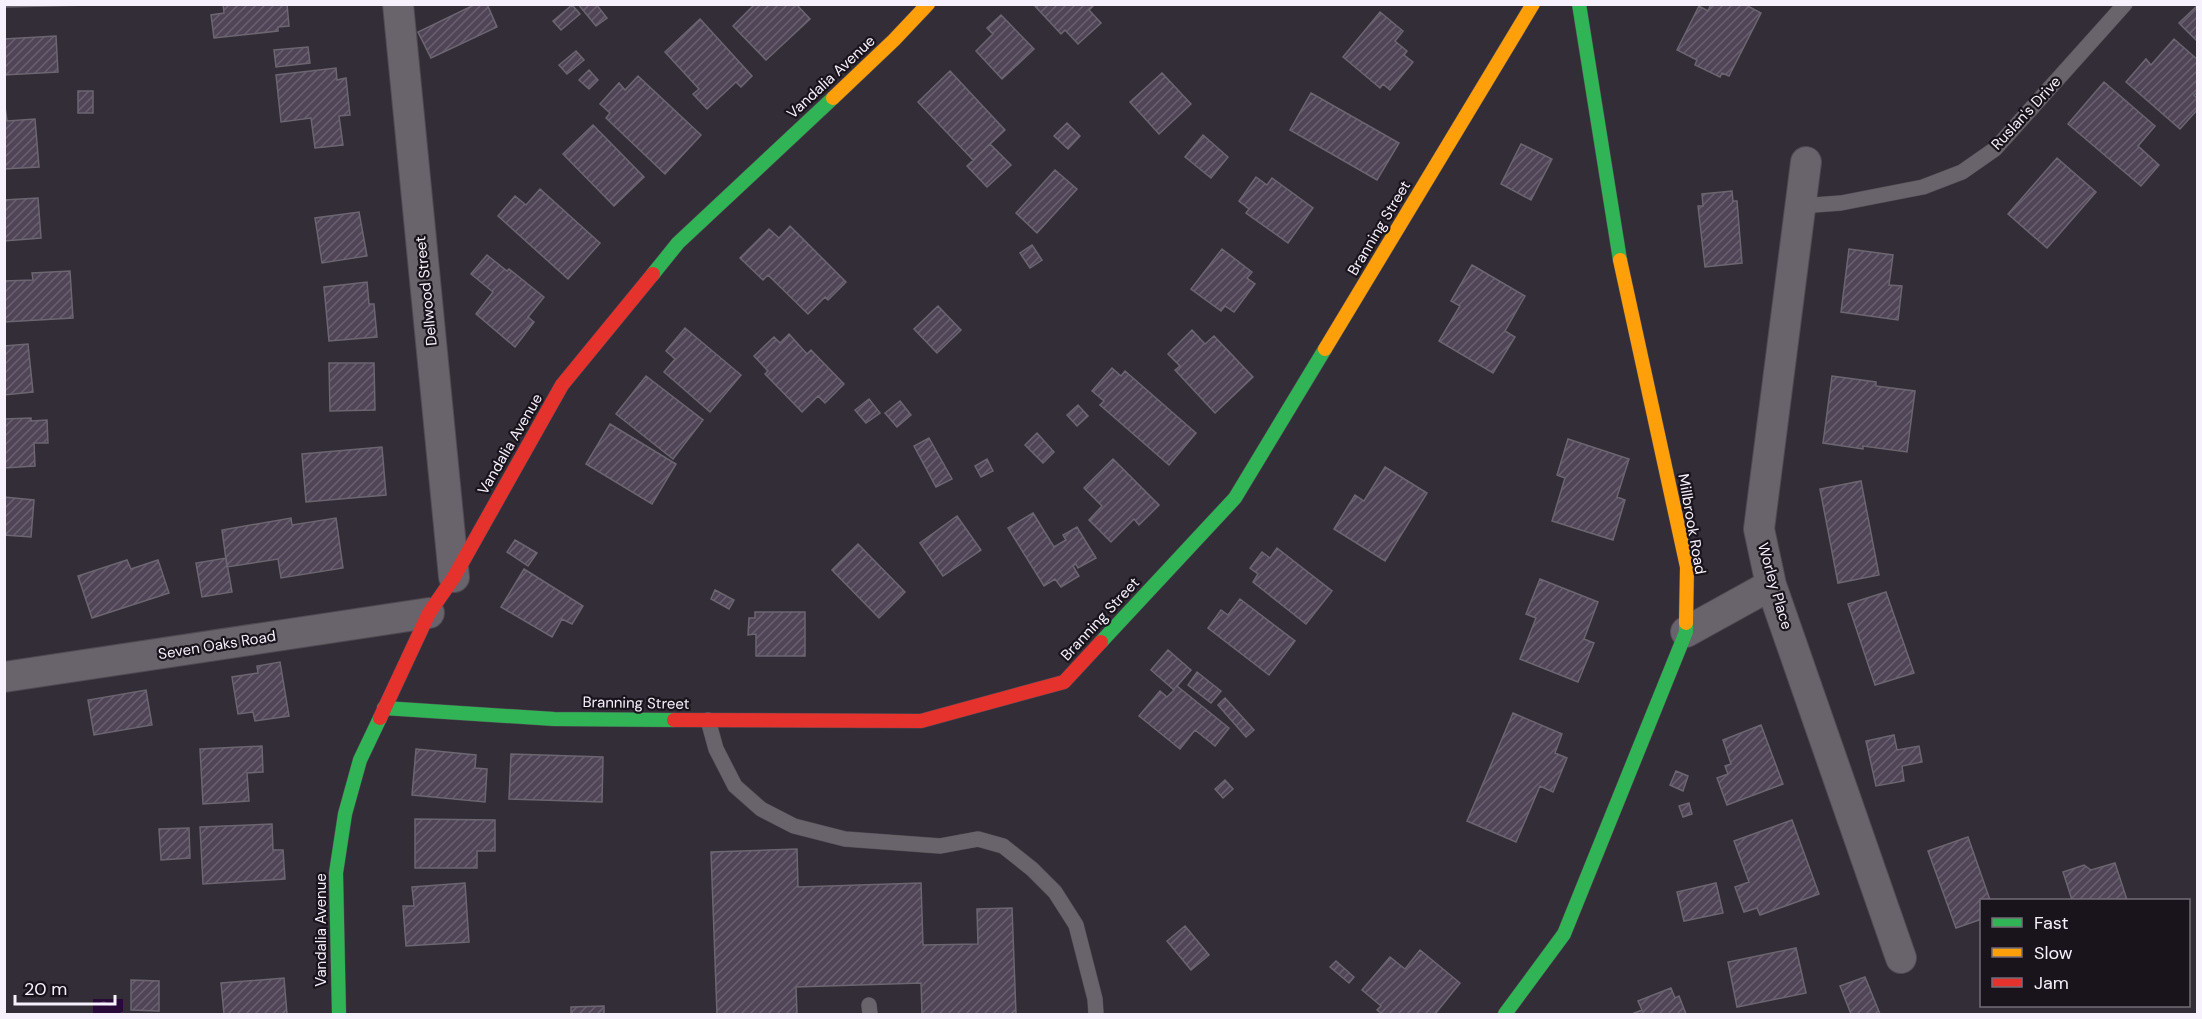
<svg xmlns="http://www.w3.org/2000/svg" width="2202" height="1019" font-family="'DM Sans',sans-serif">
<defs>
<pattern id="water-ripples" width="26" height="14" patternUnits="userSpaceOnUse" patternTransform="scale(1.5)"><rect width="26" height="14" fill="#280938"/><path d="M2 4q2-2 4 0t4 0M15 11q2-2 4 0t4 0" fill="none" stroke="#482d56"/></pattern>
<pattern id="building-hatch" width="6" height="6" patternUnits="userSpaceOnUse" patternTransform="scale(1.5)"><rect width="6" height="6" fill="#504557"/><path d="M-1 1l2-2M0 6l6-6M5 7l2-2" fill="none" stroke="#6a6070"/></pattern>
</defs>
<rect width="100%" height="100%" fill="#332d38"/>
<path fill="url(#water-ripples)" d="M 93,999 L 123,999 L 123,1014 L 93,1014 Z"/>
<path fill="url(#building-hatch)" stroke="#6b6670" stroke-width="1.5" d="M 4,4 L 89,4 L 89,5 L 4,7 Z
M 223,4 L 287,4 L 289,26 L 278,27 L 278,31 L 214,38 L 211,15 L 224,13 Z
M 476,4 L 487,4 L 497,27 L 431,58 L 418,32 Z
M 578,4 L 596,4 L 607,18 L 596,26 Z
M 755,4 L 796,4 L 810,19 L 766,60 L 733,26 Z
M 1033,4 L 1095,4 L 1089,10 L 1101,23 L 1078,44 L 1065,30 L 1061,34 Z
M 1711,4 L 1744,4 L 1761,13 L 1729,76 L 1722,73 L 1720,77 L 1695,65 L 1697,60 L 1677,50 L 1699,6 L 1708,11 Z
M 572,5 L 580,14 L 561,30 L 553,21 Z
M 2198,5 L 2198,42 L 2179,23 Z
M 1380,12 L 1403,31 L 1395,41 L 1407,51 L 1404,55 L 1413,62 L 1390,90 L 1383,84 L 1380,88 L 1343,57 Z
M 1001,15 L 1034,49 L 1002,79 L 976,51 L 993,34 L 987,28 Z
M 700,19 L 752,76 L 741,87 L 736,82 L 707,109 L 693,94 L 699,89 L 665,52 Z
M 56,36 L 58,72 L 4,75 L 4,39 Z
M 2174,39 L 2198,60 L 2198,92 L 2194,95 L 2198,99 L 2198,109 L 2180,129 L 2126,82 L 2146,59 L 2151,65 Z
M 308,47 L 310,63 L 276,67 L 274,50 Z
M 576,51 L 584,60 L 567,74 L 559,65 Z
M 336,68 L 337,80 L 346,78 L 350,115 L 339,116 L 343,145 L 315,148 L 311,118 L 281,122 L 276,75 Z
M 589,70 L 598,80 L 589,89 L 579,80 Z
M 950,71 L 1005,130 L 973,160 L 918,102 Z
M 1162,73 L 1191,104 L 1159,134 L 1130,102 Z
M 638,76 L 701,135 L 665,174 L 606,118 L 610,113 L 600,104 L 619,83 L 625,90 Z
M 2104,82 L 2155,126 L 2138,146 L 2159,165 L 2141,186 L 2068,124 Z
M 78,91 L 93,91 L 93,113 L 78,113 Z
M 1311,93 L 1399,143 L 1377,180 L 1290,130 Z
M 4,99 L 7,121 L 35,119 L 39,167 L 4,169 Z
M 1067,123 L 1080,136 L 1068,149 L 1054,136 Z
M 593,125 L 644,177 L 614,206 L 563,154 Z
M 1203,135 L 1228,157 L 1211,178 L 1185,157 Z
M 990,144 L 1011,165 L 987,187 L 967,166 Z
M 1521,144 L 1552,159 L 1531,200 L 1501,184 Z
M 2057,158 L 2096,192 L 2047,248 L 2008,214 Z
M 1055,170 L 1077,189 L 1037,233 L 1016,213 Z
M 1256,177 L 1267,185 L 1272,178 L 1313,208 L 1288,243 L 1246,213 L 1249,209 L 1239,201 Z
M 540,189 L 600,243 L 568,279 L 498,216 L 515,196 L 526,205 Z
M 1732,191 L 1733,201 L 1737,201 L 1742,263 L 1705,267 L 1698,206 L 1703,206 L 1702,194 Z
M 38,198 L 41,238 L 4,241 L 4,200 Z
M 359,212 L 367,256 L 322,263 L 315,218 Z
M 790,226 L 846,282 L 828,300 L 825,297 L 808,314 L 768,275 L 763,280 L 740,258 L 769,229 L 779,238 Z
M 1032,245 L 1042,260 L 1030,268 L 1020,253 Z
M 1222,249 L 1252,272 L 1247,278 L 1255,284 L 1234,312 L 1225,306 L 1221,311 L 1191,289 Z
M 1849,249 L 1893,255 L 1889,285 L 1902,286 L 1898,320 L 1841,312 Z
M 487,255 L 507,271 L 509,269 L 544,297 L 528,317 L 534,322 L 515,347 L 476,314 L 493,292 L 471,274 Z
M 1472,265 L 1525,296 L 1505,331 L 1515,337 L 1493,373 L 1439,341 L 1460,306 L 1451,301 Z
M 70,271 L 73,318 L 4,322 L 4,281 L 33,280 L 32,273 Z
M 367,282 L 369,304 L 374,304 L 377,337 L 329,341 L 324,287 Z
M 938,306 L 961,330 L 937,353 L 914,329 Z
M 685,328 L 741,375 L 710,412 L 664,372 L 675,359 L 666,351 Z
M 1192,330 L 1205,344 L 1214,336 L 1253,377 L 1215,413 L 1175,370 L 1180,366 L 1168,354 Z
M 789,334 L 807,354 L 811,350 L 844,384 L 825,403 L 818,396 L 802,412 L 765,374 L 768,371 L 754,356 L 774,337 L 780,343 Z
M 28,344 L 33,392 L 4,395 L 4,346 Z
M 329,363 L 374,363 L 375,410 L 330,411 Z
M 1112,368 L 1121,376 L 1125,371 L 1196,433 L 1169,465 L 1100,405 L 1104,401 L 1092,391 Z
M 646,376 L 703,420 L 673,459 L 616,414 Z
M 1832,376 L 1876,382 L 1876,386 L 1915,391 L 1907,452 L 1863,446 L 1863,449 L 1823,443 Z
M 869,399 L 880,413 L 866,423 L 855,410 Z
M 900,401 L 911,415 L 897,427 L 885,413 Z
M 1078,405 L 1088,416 L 1077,426 L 1067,415 Z
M 31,418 L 31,421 L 47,420 L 48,443 L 34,443 L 35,466 L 4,468 L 4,419 Z
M 610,424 L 676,464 L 652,504 L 586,464 Z
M 1037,433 L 1054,452 L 1043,463 L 1025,445 Z
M 929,438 L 952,479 L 936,487 L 914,446 Z
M 1568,439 L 1629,459 L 1617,497 L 1625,500 L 1613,540 L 1552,521 L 1565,478 L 1557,475 Z
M 382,447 L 386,495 L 306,502 L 302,454 Z
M 987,459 L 993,471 L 981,477 L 975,466 Z
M 1113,459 L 1159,505 L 1139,525 L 1134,519 L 1111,542 L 1089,520 L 1102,506 L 1084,488 Z
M 1385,467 L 1427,493 L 1385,561 L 1334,529 L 1355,495 L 1364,501 Z
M 1861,481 L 1879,575 L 1838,583 L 1820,489 Z
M 4,497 L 34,500 L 31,537 L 4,535 Z
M 1033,513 L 1054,547 L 1066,540 L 1063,535 L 1077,527 L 1096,558 L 1078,568 L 1076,564 L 1073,566 L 1079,576 L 1061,587 L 1055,579 L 1044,586 L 1008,528 Z
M 957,516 L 981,550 L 943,576 L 920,543 Z
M 291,518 L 292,525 L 336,518 L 343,568 L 281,578 L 278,559 L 227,567 L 222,530 Z
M 515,540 L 537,553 L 528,566 L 507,552 Z
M 858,544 L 905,592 L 879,618 L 832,570 Z
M 1277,548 L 1332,591 L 1306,624 L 1253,582 L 1258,574 L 1250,568 L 1262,552 L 1270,558 Z
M 226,558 L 232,592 L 202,597 L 196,563 Z
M 127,560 L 131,569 L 158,560 L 169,593 L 92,618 L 78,576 Z
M 524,569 L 583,606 L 572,624 L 562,619 L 552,637 L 501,607 Z
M 1540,579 L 1598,602 L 1584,639 L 1594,643 L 1578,682 L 1520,659 L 1536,618 L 1526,614 Z
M 715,590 L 734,600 L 729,609 L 711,599 Z
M 1886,592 L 1914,673 L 1875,685 L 1848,604 Z
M 1240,599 L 1295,641 L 1269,675 L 1208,628 L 1221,610 L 1228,615 Z
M 755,612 L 805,612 L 805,656 L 756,656 L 756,634 L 748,635 L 749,618 L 755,618 Z
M 1168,650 L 1191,670 L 1177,686 L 1229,728 L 1215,746 L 1195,730 L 1180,749 L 1139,716 L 1160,691 L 1167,697 L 1174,690 L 1151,670 Z
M 280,662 L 289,716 L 255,721 L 253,712 L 238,714 L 232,677 L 258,673 L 257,666 Z
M 1197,672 L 1221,691 L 1211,703 L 1188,685 Z
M 146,690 L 152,725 L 94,735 L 88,700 Z
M 1225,698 L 1254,730 L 1246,737 L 1218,705 Z
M 1513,713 L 1562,734 L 1555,753 L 1567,758 L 1553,792 L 1540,786 L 1516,842 L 1467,821 Z
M 1761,725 L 1783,784 L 1727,805 L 1717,778 L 1728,774 L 1725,766 L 1731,764 L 1723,740 Z
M 1894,735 L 1897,750 L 1919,746 L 1922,762 L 1902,766 L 1904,781 L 1876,786 L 1866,741 Z
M 262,746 L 263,772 L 247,773 L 249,801 L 203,804 L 200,749 Z
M 416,749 L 476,755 L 475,768 L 487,769 L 485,802 L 412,795 Z
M 511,754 L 603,757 L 602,802 L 509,799 Z
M 1676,771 L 1688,776 L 1683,791 L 1670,785 Z
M 1225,780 L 1233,789 L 1223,798 L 1215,789 Z
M 1689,803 L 1692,814 L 1683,817 L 1679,806 Z
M 415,819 L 495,820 L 495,851 L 477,851 L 477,868 L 415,868 Z
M 1792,820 L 1819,894 L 1760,915 L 1757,908 L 1744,912 L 1735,887 L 1749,882 L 1734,841 Z
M 272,824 L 273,850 L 283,850 L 285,879 L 203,884 L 200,827 Z
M 189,828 L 190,858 L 161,860 L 159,829 Z
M 1968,837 L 1990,900 L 1982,900 L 1982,919 L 1956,928 L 1928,851 Z
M 797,849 L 798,887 L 921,883 L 923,945 L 978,944 L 977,909 L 1012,908 L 1016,1014 L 922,1014 L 921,983 L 796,987 L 797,1014 L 717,1014 L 711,852 Z
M 2115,863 L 2127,900 L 2072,900 L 2063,872 L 2084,865 L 2091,870 Z
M 465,883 L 469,942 L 406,946 L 403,906 L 414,906 L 412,887 Z
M 1716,883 L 1723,913 L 1684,921 L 1677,892 Z
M 1185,926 L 1209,955 L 1191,970 L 1167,941 Z
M 1796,948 L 1806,993 L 1737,1007 L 1728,962 Z
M 1420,950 L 1460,983 L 1435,1014 L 1382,1014 L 1377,1010 L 1381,1006 L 1362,990 L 1390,957 L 1405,969 Z
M 1336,961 L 1354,977 L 1349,983 L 1330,967 Z
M 1865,977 L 1880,1014 L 1851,1014 L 1840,986 Z
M 284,978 L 287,1014 L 224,1014 L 221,983 Z
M 131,980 L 159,981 L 159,1011 L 131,1010 Z
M 1671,988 L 1675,998 L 1679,996 L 1686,1014 L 1632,1014 L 1642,1010 L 1638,1001 Z
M 604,1006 L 604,1014 L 571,1014 L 571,1007 Z"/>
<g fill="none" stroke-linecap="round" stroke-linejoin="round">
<defs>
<path id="lane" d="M 1800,206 L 1841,203 L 1923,187 L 1962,172 L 1995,149 L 2125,4
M 708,720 L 716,749 L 735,786 L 761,809 L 794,826 L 845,839 L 940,846 L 978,839 L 1003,846 L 1032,869 L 1055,892 L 1076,925 L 1095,999 L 1096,1014
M 869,1005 L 870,1014"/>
<path id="street" d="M 398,4 L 454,577
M 1806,162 L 1759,529 L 1771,585 L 1901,958
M 1686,632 L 1771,585
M 4,677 L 429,613"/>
<path id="fast" d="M 1579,4 L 1620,260
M 653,274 L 678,243 L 833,98
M 1101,642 L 1235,498 L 1325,349
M 384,708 L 554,719 L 674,720
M 339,1014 L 336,873 L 345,814 L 360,760 L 380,718
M 1505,1014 L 1564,934 L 1686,632 L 1686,623"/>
<path id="slow" d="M 833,98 L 894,40 L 928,4
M 1620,260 L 1687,567 L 1686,623
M 1325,349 L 1533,4"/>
<path id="jam" d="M 380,718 L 429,613 L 454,577 L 562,385 L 653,274
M 674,720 L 921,721 L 1064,682 L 1101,642"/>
</defs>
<use href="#lane" stroke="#504a53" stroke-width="16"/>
<use href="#street" stroke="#504a53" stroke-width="32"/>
<use href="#fast" stroke="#504a53" stroke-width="15"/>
<use href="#slow" stroke="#504a53" stroke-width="15"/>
<use href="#jam" stroke="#504a53" stroke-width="15"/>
<use href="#lane" stroke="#69636c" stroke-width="15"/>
<use href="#street" stroke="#69636c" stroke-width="30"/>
<use href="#fast" stroke="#30b455" stroke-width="14"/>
<use href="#slow" stroke="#ff9f0a" stroke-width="14"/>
<use href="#jam" stroke="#e5322d" stroke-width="14"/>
</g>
<g text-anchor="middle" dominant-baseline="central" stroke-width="4.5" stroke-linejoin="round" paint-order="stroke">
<g font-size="15" fill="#f7f0fd" stroke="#19141c">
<text transform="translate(831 77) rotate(-43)">Vandalia Avenue</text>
<text transform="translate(2026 113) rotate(-47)">Ruslan's Drive</text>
<text transform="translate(1379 228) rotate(-59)">Branning Street</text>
<text transform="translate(426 291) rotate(-96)">Dellwood Street</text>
<text transform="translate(510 444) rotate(-60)">Vandalia Avenue</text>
<text transform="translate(1692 524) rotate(80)">Millbrook Road</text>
<text transform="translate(1775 586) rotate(74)">Worley Place</text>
<text transform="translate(1100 619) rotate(-47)">Branning Street</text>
<text transform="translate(217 645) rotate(-9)">Seven Oaks Road</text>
<text transform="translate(636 703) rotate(1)">Branning Street</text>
<text transform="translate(321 930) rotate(-90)">Vandalia Avenue</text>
</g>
</g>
<rect width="2202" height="1019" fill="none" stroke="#f7f0fd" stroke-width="12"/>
<rect x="1980" y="899" width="210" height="108" fill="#19141c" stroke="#726c76" stroke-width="1.5"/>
<rect x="1992" y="918" width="30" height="9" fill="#30b455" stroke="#726c76" stroke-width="1.5"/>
<text x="2034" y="929" font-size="18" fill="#f7f0fd">Fast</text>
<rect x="1992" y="948" width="30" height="9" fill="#ff9f0a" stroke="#726c76" stroke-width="1.5"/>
<text x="2034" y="959" font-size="18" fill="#f7f0fd">Slow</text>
<rect x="1992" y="978" width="30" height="9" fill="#e5322d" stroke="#726c76" stroke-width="1.5"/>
<text x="2034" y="989" font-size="18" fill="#f7f0fd">Jam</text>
<path d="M15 995v9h100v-9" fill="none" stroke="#f7f0fd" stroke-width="3"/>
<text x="24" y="995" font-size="18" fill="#f7f0fd" stroke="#19141c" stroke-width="4.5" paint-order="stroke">20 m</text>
</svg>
